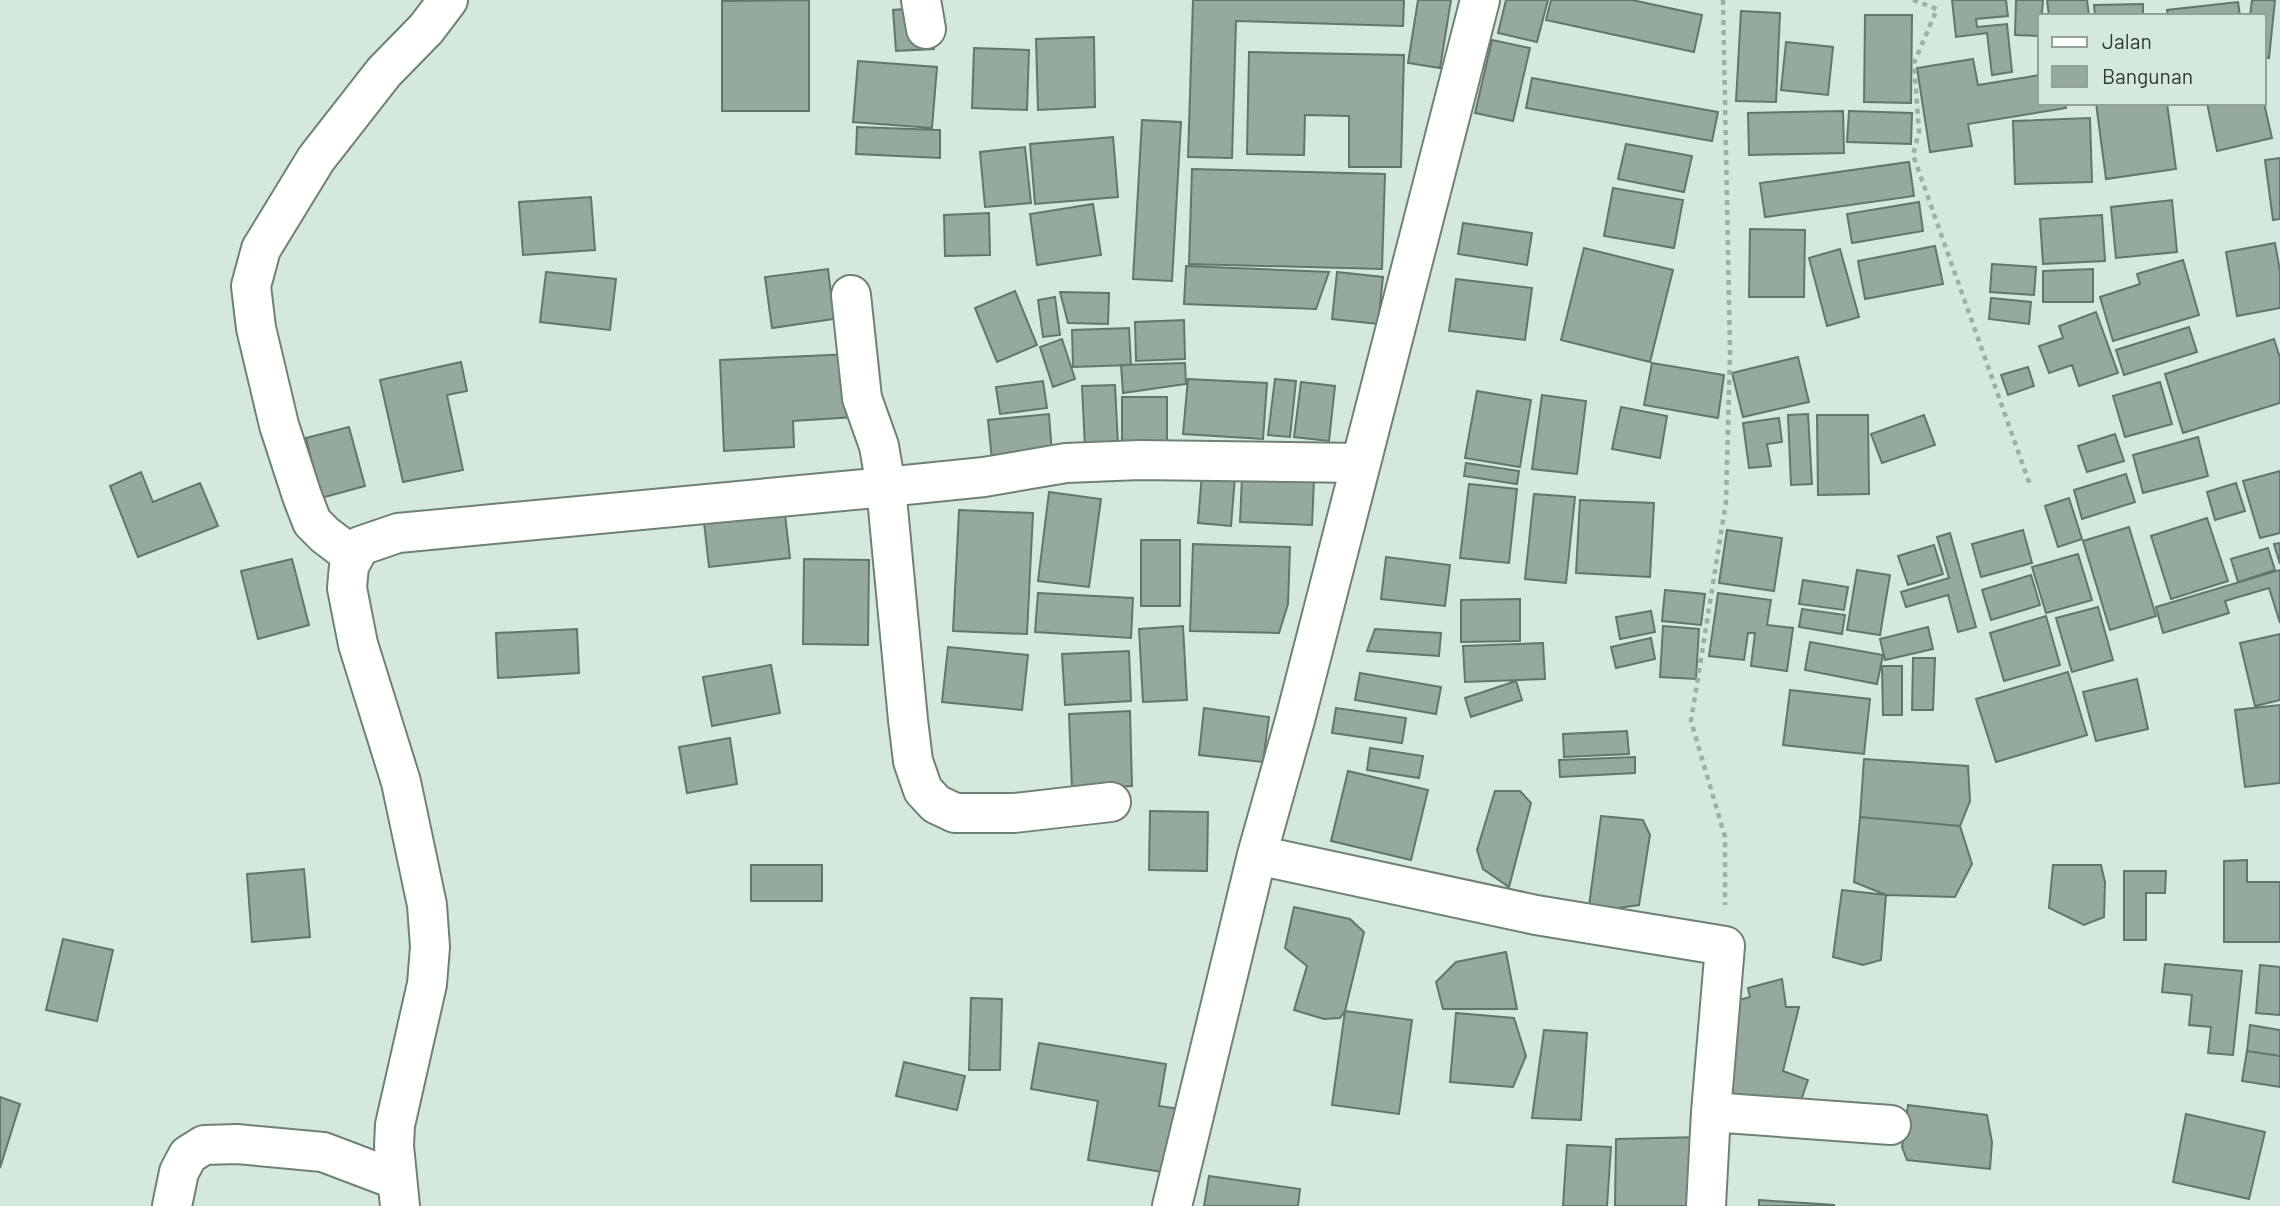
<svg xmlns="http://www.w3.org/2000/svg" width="2280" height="1206" font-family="Barlow,sans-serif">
<rect width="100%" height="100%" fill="#d4e9db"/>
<path fill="#96a99d" stroke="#64766b" stroke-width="2" d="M 809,0 L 809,111 L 722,111 L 722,1 Z
M 1193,0 L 1404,0 L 1403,26 L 1236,21 L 1232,158 L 1188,157 Z
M 1418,0 L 1451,0 L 1440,68 L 1408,63 Z
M 1506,0 L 1548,0 L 1537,42 L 1498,33 Z
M 1551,0 L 1632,0 L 1702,15 L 1694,52 L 1546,20 Z
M 1952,0 L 2006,0 L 2008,16 L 1976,19 L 1977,27 L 2007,24 L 2012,72 L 1992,75 L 1987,33 L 1956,37 Z
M 2016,0 L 2043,0 L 2040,36 L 2015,35 Z
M 2047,0 L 2087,0 L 2089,16 L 2049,16 Z
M 2252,0 L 2275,0 L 2269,58 L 2264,57 L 2264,16 L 2250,16 Z
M 2238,2 L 2240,16 L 2168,16 L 2167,10 Z
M 2143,4 L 2143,16 L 2095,16 L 2094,5 Z
M 931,7 L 934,49 L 896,51 L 893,10 Z
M 1741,11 L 1780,13 L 1776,102 L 1736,101 Z
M 1865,15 L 1912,15 L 1911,103 L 1864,102 Z
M 1094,37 L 1095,107 L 1038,110 L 1036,39 Z
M 1492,40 L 1530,48 L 1513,121 L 1475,113 Z
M 1786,42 L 1833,47 L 1828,95 L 1781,90 Z
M 974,48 L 1029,50 L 1027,110 L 972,108 Z
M 1249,52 L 1404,55 L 1401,167 L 1349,167 L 1349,116 L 1305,115 L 1304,155 L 1247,154 Z
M 1973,59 L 1978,85 L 2040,75 L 2040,103 L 2065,103 L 2066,108 L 1968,124 L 1972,146 L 1930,152 L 1917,68 Z
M 858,61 L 937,67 L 932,128 L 853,122 Z
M 1532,78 L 1718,112 L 1712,141 L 1526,108 Z
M 2096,103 L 2167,103 L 2176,169 L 2106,179 Z
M 2207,103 L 2264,103 L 2272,138 L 2217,151 Z
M 1843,111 L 1844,153 L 1749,155 L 1748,113 Z
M 1849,111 L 1912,113 L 1911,144 L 1847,142 Z
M 2090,118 L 2092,182 L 2015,184 L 2013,121 Z
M 1142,120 L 1181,122 L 1172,281 L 1133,279 Z
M 857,127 L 940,130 L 940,158 L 856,154 Z
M 1113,137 L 1118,197 L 1035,204 L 1030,144 Z
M 1626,144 L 1692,156 L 1684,192 L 1618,179 Z
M 1025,147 L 1031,203 L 985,207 L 980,152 Z
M 2280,158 L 2280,219 L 2273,220 L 2265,160 Z
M 1909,162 L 1914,196 L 1765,217 L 1760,183 Z
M 1192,169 L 1385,174 L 1382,269 L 1189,264 Z
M 1613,188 L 1683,200 L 1674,248 L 1604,236 Z
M 591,197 L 595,250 L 523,255 L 519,202 Z
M 2172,200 L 2177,252 L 2116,258 L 2111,207 Z
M 1919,202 L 1923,231 L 1852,243 L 1847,214 Z
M 1093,204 L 1101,255 L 1037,265 L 1030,214 Z
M 989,213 L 990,255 L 945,256 L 944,215 Z
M 2102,215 L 2105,261 L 2043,264 L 2040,219 Z
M 1463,223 L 1532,233 L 1527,265 L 1458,254 Z
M 1750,229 L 1805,230 L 1804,297 L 1749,297 Z
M 2275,243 L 2280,271 L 2280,308 L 2237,316 L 2226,252 Z
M 1935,246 L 1943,284 L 1865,299 L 1858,261 Z
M 1584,248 L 1673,270 L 1650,362 L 1561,340 Z
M 1840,249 L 1859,317 L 1827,326 L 1809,258 Z
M 2183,260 L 2199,315 L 2113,341 L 2100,297 L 2140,284 L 2137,274 Z
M 1992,264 L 2036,267 L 2034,295 L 1990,292 Z
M 1186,266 L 1329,272 L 1316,309 L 1184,304 Z
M 828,269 L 834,319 L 772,328 L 765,277 Z
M 2093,269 L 2093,302 L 2043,302 L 2043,271 Z
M 546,272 L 616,279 L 610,330 L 540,322 Z
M 1337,272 L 1383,277 L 1378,324 L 1332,319 Z
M 1456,279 L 1532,288 L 1525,340 L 1449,331 Z
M 1015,291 L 1037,345 L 997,362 L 975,308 Z
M 1060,292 L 1109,293 L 1108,324 L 1068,323 Z
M 1055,297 L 1060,335 L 1043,337 L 1038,300 Z
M 1991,298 L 2031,302 L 2029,324 L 1989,319 Z
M 2096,312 L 2118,373 L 2079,386 L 2072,365 L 2049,373 L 2039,346 L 2063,338 L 2059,326 Z
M 1184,320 L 1185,359 L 1136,361 L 1135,322 Z
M 2189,327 L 2197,352 L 2124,375 L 2116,350 Z
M 1129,328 L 1131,365 L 1073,367 L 1072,330 Z
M 1062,339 L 1075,379 L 1053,387 L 1040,347 Z
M 2274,339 L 2280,358 L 2280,403 L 2183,433 L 2165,374 Z
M 852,354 L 855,417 L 793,421 L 794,447 L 724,451 L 720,360 Z
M 1798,357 L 1809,402 L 1743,417 L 1732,373 Z
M 461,362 L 467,391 L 447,395 L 463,470 L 403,482 L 380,380 Z
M 1185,363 L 1186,384 L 1123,393 L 1121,365 Z
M 1652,363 L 1724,375 L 1718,418 L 1644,405 Z
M 2028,367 L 2034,386 L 2008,395 L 2001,375 Z
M 1188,379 L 1267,383 L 1263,439 L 1183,434 Z
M 1275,379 L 1296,381 L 1290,437 L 1268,435 Z
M 1043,381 L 1047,408 L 1000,414 L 996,387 Z
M 1301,382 L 1335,386 L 1329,441 L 1294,437 Z
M 2160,382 L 2172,424 L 2125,437 L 2113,396 Z
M 1115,385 L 1118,446 L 1085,448 L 1082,386 Z
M 1477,391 L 1531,400 L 1520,467 L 1465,458 Z
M 1542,395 L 1586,401 L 1577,474 L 1532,469 Z
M 1122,397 L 1167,397 L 1167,444 L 1122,444 Z
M 1621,407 L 1667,416 L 1660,458 L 1612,449 Z
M 1049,414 L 1052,454 L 992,460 L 988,420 Z
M 1808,414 L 1812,484 L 1791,485 L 1788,415 Z
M 1817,415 L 1868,415 L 1869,494 L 1818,495 Z
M 1924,415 L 1935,445 L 1882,463 L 1871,434 Z
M 1779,418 L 1782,442 L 1767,444 L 1771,466 L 1749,468 L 1743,423 Z
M 349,427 L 365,486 L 321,498 L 306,438 Z
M 2115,434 L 2124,461 L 2087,472 L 2078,446 Z
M 2198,437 L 2208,476 L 2143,493 L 2133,455 Z
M 1466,463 L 1519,471 L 1517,484 L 1464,476 Z
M 2280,471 L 2280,533 L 2260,538 L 2243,481 Z
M 141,472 L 153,502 L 200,483 L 218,526 L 138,557 L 110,486 Z
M 1202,474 L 1235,477 L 1231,526 L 1198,523 Z
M 2126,474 L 2135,502 L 2082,519 L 2074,490 Z
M 1242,477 L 1314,480 L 1312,525 L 1240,522 Z
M 2236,483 L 2245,511 L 2215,520 L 2207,492 Z
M 1469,484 L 1517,489 L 1509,563 L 1460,558 Z
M 1049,492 L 1101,499 L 1089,587 L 1038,581 Z
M 1534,494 L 1575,497 L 1566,583 L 1525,579 Z
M 2069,498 L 2082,539 L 2058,547 L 2045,506 Z
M 1580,500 L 1654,503 L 1650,577 L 1576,573 Z
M 959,510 L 1033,513 L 1027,634 L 953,631 Z
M 785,514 L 790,558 L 709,567 L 704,522 Z
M 2207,518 L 2228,581 L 2171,599 L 2151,536 Z
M 2129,527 L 2156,616 L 2110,630 L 2083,541 Z
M 1727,530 L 1782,538 L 1774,591 L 1719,583 Z
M 2023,530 L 2032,563 L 1981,577 L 1972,544 Z
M 1950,533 L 1976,627 L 1958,632 L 1948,595 L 1906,607 L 1901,592 L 1949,578 L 1937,537 Z
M 1141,540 L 1180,540 L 1180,606 L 1141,606 Z
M 2280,543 L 2280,564 L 2274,544 Z
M 1193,544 L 1290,547 L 1288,604 L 1279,633 L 1190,631 Z
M 1934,545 L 1943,574 L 1908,585 L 1898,556 Z
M 2268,548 L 2275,570 L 2238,582 L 2231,559 Z
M 2078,554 L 2092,600 L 2046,613 L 2032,567 Z
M 1386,557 L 1450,565 L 1445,606 L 1381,599 Z
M 292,559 L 309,625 L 258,639 L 241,571 Z
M 804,559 L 869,560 L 868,645 L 803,644 Z
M 1857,570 L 1890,575 L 1880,635 L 1847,630 Z
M 2280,570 L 2280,623 L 2269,588 L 2225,601 L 2229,613 L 2163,633 L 2156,607 Z
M 2031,575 L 2040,605 L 1991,620 L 1982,590 Z
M 1803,580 L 1848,587 L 1844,610 L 1799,604 Z
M 1665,590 L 1705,594 L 1701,625 L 1662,621 Z
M 1038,593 L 1133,598 L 1131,638 L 1035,632 Z
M 1718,593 L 1771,600 L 1767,625 L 1793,628 L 1787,671 L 1751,666 L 1755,633 L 1748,633 L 1744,660 L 1709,656 Z
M 1520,599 L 1520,641 L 1461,642 L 1461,600 Z
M 2098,607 L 2113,660 L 2072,672 L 2056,618 Z
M 1802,609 L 1845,615 L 1842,634 L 1799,627 Z
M 1651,611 L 1655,632 L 1620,639 L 1616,617 Z
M 2046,616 L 2060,665 L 2004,681 L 1990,633 Z
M 1183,626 L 1187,700 L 1143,702 L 1139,629 Z
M 1663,626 L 1699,629 L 1696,679 L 1660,677 Z
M 1928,627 L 1933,649 L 1885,660 L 1880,639 Z
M 577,629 L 579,673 L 498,678 L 496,633 Z
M 1375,629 L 1441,633 L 1439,656 L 1367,651 Z
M 2280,634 L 2280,700 L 2255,706 L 2240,643 Z
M 1651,638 L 1655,659 L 1616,668 L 1611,647 Z
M 1810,642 L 1883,655 L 1877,684 L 1805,670 Z
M 1543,643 L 1545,679 L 1465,682 L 1463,646 Z
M 948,647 L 1028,655 L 1022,710 L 942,702 Z
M 1129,651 L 1131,701 L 1065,705 L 1062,654 Z
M 1913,658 L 1935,658 L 1933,710 L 1912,710 Z
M 771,665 L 780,713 L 712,726 L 703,677 Z
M 1882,666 L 1902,666 L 1902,715 L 1883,715 Z
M 2068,672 L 2087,735 L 1996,762 L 1976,699 Z
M 1360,673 L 1441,687 L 1436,714 L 1355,700 Z
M 2137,679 L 2148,729 L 2096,741 L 2083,692 Z
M 1516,681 L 1522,700 L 1471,717 L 1465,698 Z
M 1790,690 L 1870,699 L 1864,754 L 1783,745 Z
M 2280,705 L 2280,783 L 2245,787 L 2235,710 Z
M 1204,708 L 1269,717 L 1263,762 L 1199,755 Z
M 1336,708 L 1406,718 L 1402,743 L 1332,733 Z
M 1130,711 L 1132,786 L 1072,789 L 1069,714 Z
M 1627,731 L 1629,754 L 1564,757 L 1563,734 Z
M 730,738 L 737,784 L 687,793 L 679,747 Z
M 1370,748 L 1423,756 L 1419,778 L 1367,770 Z
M 1635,757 L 1635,773 L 1560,777 L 1559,760 Z
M 1864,759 L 1968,766 L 1970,801 L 1960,826 L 1860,817 Z
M 1348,771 L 1428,790 L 1411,860 L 1331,841 Z
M 1495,791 L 1520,791 L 1531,803 L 1509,887 L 1483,869 L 1477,850 Z
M 1150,811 L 1208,812 L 1207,871 L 1149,870 Z
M 1601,816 L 1643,820 L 1650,835 L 1639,905 L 1610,909 L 1589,906 Z
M 1860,817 L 1960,826 L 1972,864 L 1955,897 L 1886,895 L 1854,882 Z
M 2247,860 L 2247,882 L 2280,882 L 2280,942 L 2224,942 L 2224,861 Z
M 751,865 L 822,865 L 822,901 L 751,901 Z
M 2053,865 L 2101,865 L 2105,882 L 2104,917 L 2084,925 L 2049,908 Z
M 304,869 L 310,937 L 252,942 L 247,874 Z
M 2124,871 L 2166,871 L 2165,893 L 2146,893 L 2146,940 L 2124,940 Z
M 1842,890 L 1886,895 L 1881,960 L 1863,965 L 1833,957 Z
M 1294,907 L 1350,919 L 1364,932 L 1345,1011 L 1340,1018 L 1324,1019 L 1294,1010 L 1307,966 L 1285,948 Z
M 63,939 L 113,950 L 97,1021 L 46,1010 Z
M 1506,952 L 1517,1009 L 1443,1009 L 1436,982 L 1456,962 Z
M 2165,964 L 2242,971 L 2233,1055 L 2208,1053 L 2211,1027 L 2189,1025 L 2192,995 L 2162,992 Z
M 2260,965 L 2280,967 L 2280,1015 L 2256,1013 Z
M 1782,979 L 1786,1007 L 1799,1007 L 1783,1071 L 1808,1080 L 1799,1106 L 1722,1097 L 1732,1002 L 1750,997 L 1748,988 Z
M 971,998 L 1002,999 L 1000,1070 L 969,1070 Z
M 1345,1011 L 1412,1020 L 1399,1114 L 1332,1105 Z
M 1456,1013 L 1514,1018 L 1526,1056 L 1513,1087 L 1450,1082 Z
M 2250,1025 L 2280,1030 L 2280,1056 L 2247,1051 Z
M 1544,1030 L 1587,1033 L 1581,1120 L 1532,1118 Z
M 1039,1043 L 1166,1064 L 1159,1106 L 1180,1109 L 1169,1173 L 1088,1160 L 1098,1101 L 1031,1089 Z
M 2247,1051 L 2280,1056 L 2280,1087 L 2242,1081 Z
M 904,1062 L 965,1076 L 957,1110 L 896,1096 Z
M 0,1097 L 20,1104 L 0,1168 Z
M 1908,1105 L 1987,1115 L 1992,1142 L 1990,1169 L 1907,1160 L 1902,1147 Z
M 2186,1114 L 2265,1132 L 2249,1199 L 2173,1182 Z
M 1701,1137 L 1698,1206 L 1615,1206 L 1616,1139 Z
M 1567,1145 L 1611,1147 L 1607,1206 L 1563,1206 Z
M 1209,1176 L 1300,1189 L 1298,1206 L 1204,1206 Z
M 1759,1200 L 1834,1205 L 1834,1206 L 1759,1206 Z"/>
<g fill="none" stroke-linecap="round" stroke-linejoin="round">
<defs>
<path id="minor" d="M 921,0 L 926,29
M 851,295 L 862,398 L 879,446 L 886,487 L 908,720 L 913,761 L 923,790 L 936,804 L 955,813 L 1014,813 L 1111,802
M 354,557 L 325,535 L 312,522 L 302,496 L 279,425 L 256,328 L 251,286 L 261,249 L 316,159 L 384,72 L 426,29 L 448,0
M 1257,855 L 1536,915 L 1725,946 L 1711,1112 L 1891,1125
M 172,1206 L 179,1172 L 188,1155 L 204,1145 L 237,1144 L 323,1152 L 397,1180
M 400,1206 L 394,1146 L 395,1125 L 427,984 L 430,947 L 427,905 L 401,782 L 358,644 L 347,588 L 349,566 L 360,546 L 398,533 L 886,487 L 984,477 L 1066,463 L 1140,460 L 1360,463
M 1172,1206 L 1257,855 L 1295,720 L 1480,0
M 1706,1206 L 1711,1112"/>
</defs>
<use href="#minor" stroke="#6f8175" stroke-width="42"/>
<path stroke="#9eafa4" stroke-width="4.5" stroke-dasharray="5 5" stroke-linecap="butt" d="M 1723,0 L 1730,352 L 1726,502 L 1691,721 L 1725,837 L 1725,905
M 1913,0 L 1937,9 L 1914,63 L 1919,132 L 1913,155 L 2030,485"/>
<use href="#minor" stroke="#fff" stroke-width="38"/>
</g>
<rect x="2038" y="14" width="228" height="91" fill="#d4e9db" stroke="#92a297" stroke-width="2"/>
<rect x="2052" y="37" width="35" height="10" fill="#ffffff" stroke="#92a297" stroke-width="2"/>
<text x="2102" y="49" font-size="21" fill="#2f3732">Jalan</text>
<rect x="2052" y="66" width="35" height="21" fill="#96a99d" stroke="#92a297" stroke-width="2"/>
<text x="2102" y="84" font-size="21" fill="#2f3732">Bangunan</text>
</svg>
